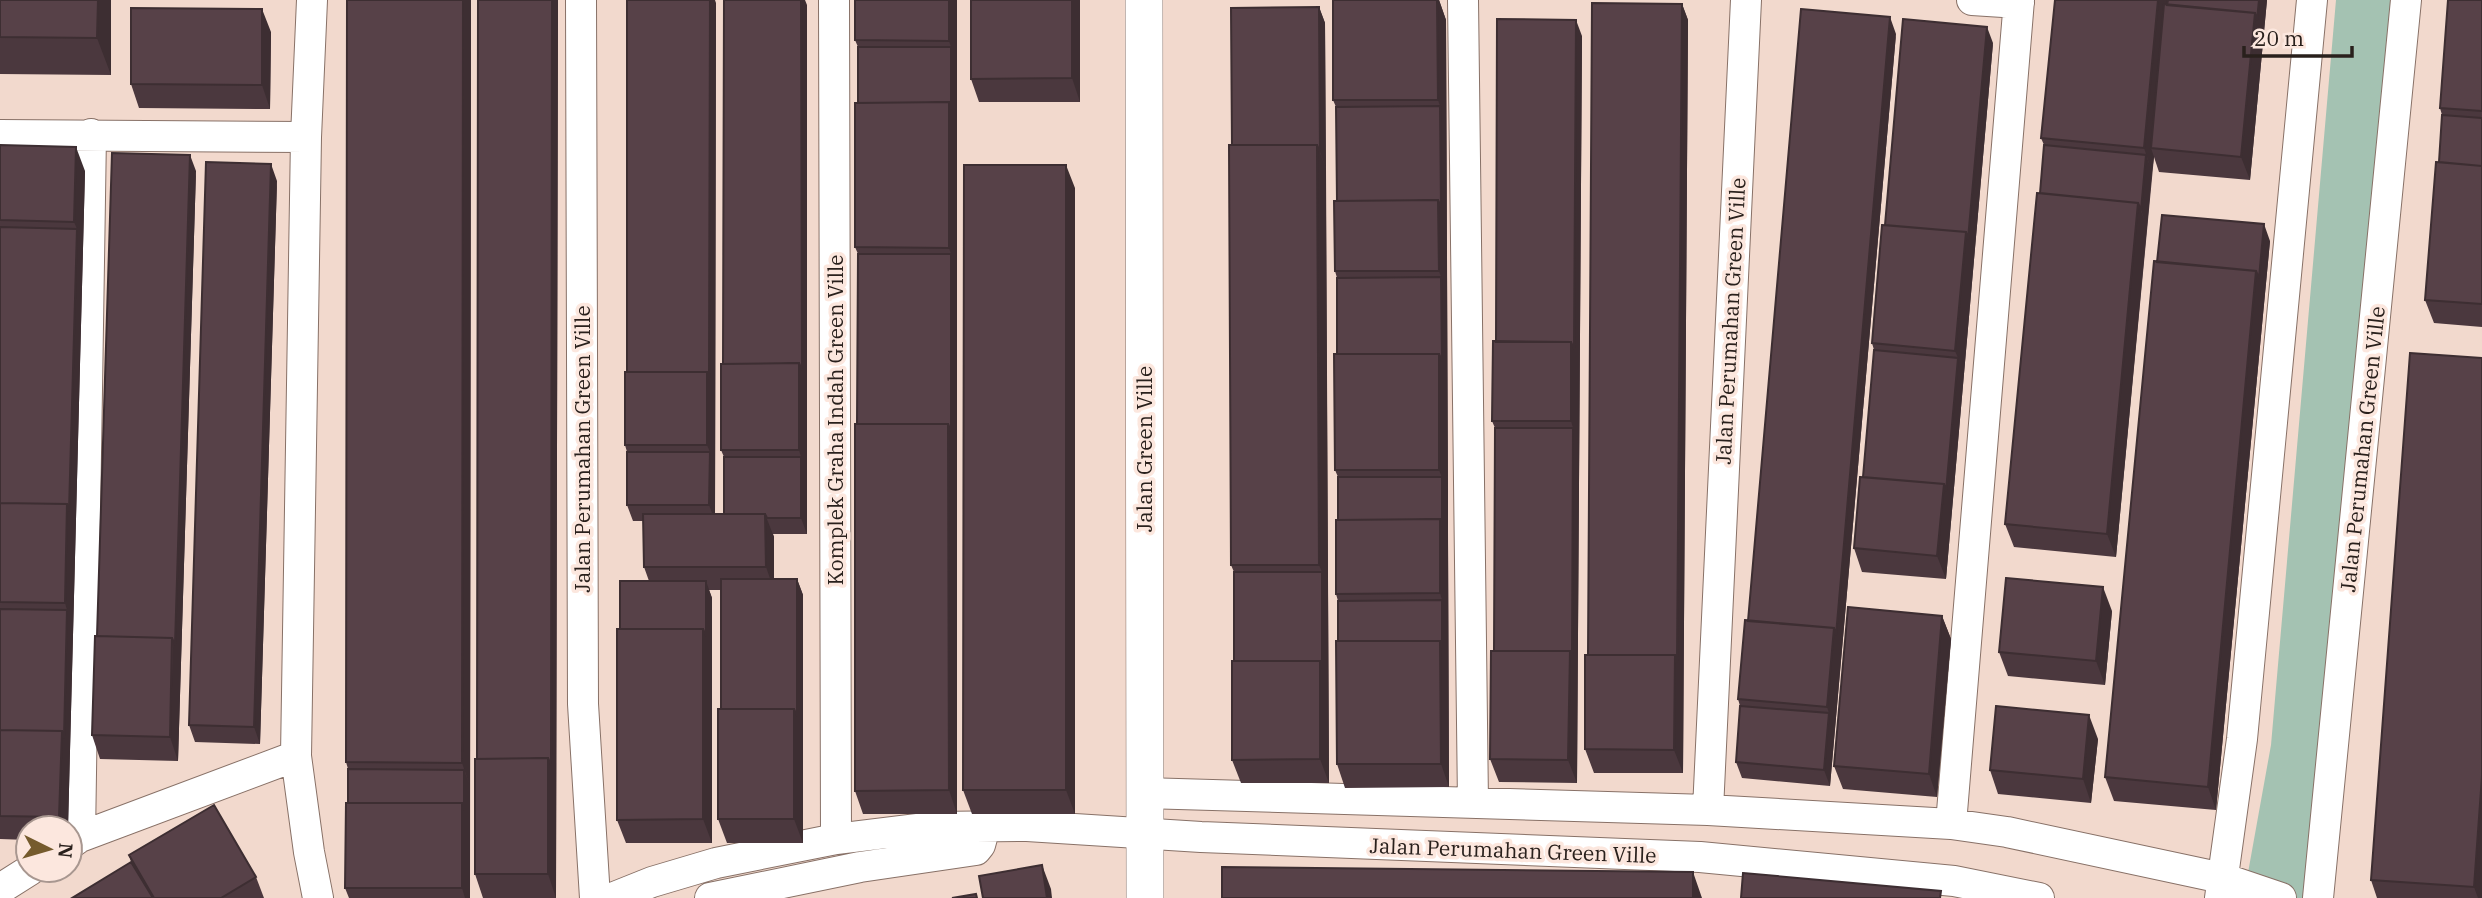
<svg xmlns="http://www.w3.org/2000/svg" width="2482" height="898" font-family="'IBM Plex Serif',serif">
<rect width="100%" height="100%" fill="#f2d9cd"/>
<path fill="#a4c2b2" d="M 2336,0 L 2401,0 L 2309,898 L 2252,898 L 2244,895 L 2271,745 Z"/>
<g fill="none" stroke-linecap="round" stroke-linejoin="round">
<defs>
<path id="minor" d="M 312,0 L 306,137 L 296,756 L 309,852 L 318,898
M 581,0 L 583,704 L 595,898
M 834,0 L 836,839
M 1463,0 L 1473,803
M 1972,0 L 2019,3
M 0,135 L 306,137
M 1144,793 L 1708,810 L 1951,824 L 2007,832 L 2222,878 L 2281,898
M 1708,810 L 1746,0
M 1951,824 L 2019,0
M 80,837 L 91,134
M 70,844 L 80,837 L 296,756
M 0,889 L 30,870
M 612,898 L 652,882 L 716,863 L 836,839 L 934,827 L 1027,826 L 1201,837 L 1700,857 L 1954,881 L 2039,898
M 710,898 L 860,867 L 976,850 L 980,845 L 985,827
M 2220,898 L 2242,739 L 2312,0
M 2318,898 L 2406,0"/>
<path id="tertiary" d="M 1144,0 L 1145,898"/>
</defs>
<use href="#minor" stroke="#887167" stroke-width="32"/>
<use href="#tertiary" stroke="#887167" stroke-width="38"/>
<use href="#minor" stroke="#fff" stroke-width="30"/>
<use href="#tertiary" stroke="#fff" stroke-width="37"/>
</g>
<path fill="#4b383e" d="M 0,0 L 111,0 L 111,75 L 0,74 Z
M 471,0 L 470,898 L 349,898 L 345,888 L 348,803 L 348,769 L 346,762 Z
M 478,0 L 558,0 L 556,898 L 483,898 L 475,874 L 477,759 Z
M 957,0 L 957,814 L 863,814 L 855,791 L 858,254 L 855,247 L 858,47 L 855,40 Z
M 1080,0 L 1080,102 L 979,102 L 971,79 Z
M 1333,0 L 1439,0 L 1446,20 L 1449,787 L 1345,788 L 1337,764 L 1338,601 L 1336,594 L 1338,520 L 1338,477 L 1335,470 L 1337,278 L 1335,271 L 1337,201 L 1336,107 L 1333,100 Z
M 2055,0 L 2267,0 L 2250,180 L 2159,172 L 2154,157 L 2116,557 L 2014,547 L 2005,524 L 2040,193 L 2044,145 L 2041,138 Z
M 2482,0 L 2482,327 L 2434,323 L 2425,300 L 2439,162 L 2442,115 L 2440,108 Z
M 716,3 L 715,514 L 724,514 L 724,457 L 721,450 L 723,364 L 807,5 L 807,534 L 773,534 L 774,537 L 774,579 L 797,579 L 803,595 L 803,843 L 727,843 L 718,819 L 721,709 L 721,590 L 709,590 L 712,598 L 712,843 L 626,843 L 617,820 L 620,629 L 649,581 L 644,567 L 643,521 L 633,521 L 627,505 L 627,452 L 625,445 L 627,372 Z
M 1682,4 L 1688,20 L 1683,773 L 1594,773 L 1585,749 L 1588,655 Z
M 1319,7 L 1325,23 L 1329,783 L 1241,783 L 1232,760 L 1234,661 L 1234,572 L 1231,565 L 1232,145 Z
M 271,32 L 270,109 L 139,108 L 131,84 Z
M 1896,34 L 1830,786 L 1742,778 L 1736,762 L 1740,706 L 1738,699 L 1748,621 Z
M 1582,36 L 1577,783 L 1499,782 L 1490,759 L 1494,651 L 1495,428 L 1492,421 L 1496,342 Z
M 1993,43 L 1946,579 L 1862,572 L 1854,548 L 1863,477 L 1874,350 L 1872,343 Z
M 0,145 L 85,171 L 68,828 L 28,828 L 28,840 L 0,839 Z
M 196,171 L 178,761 L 100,759 L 92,735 Z
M 277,181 L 260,744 L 195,742 L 189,725 Z
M 1075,188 L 1075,814 L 972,814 L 963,790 Z
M 2270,241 L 2216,810 L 2114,801 L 2105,777 L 2157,262 Z
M 2482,358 L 2482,898 L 2377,898 L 2371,880 Z
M 2112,611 L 2105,685 L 2008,676 L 1999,652 Z
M 1942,616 L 1951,639 L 1937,797 L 1843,789 L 1834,766 Z
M 2098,739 L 2091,803 L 1998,794 L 1990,770 Z
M 129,855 L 256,877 L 264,898 L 72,898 L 131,862 Z"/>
<path fill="#3d2e32" d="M 98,0 L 111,0 L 111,75 L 97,38 Z
M 463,0 L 471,0 L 470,786 L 462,763 Z
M 552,0 L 558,0 L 556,898 L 548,874 Z
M 710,0 L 715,0 L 716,3 L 715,521 L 709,505 L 710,452 L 707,445 Z
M 801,0 L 805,0 L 807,5 L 807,534 L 801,518 L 801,457 L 799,450 Z
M 949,0 L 957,0 L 957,814 L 949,790 L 948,424 L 951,254 L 949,248 L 949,102 L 951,47 L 949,41 Z
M 1072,0 L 1080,0 L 1080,102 L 1072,78 Z
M 1437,0 L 1439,0 L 1446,20 L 1448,493 L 1439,470 L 1439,354 L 1441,277 L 1439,271 L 1438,200 L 1440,106 L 1438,100 Z
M 2158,0 L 2168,0 L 2151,148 L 2154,157 L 2152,172 L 2144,148 Z
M 2259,0 L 2267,0 L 2250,180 L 2241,157 L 2255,13 Z
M 1682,4 L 1688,20 L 1683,773 L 1674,750 Z
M 1319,7 L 1325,23 L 1326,169 L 1320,152 Z
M 262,9 L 271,32 L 270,109 L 262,85 Z
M 1890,17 L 1896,34 L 1830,786 L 1824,770 L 1829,713 L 1827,707 Z
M 1576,20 L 1582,36 L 1577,783 L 1568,760 L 1573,428 L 1571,421 L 1571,342 Z
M 1987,27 L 1993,43 L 1946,579 L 1937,556 L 1944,484 L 1958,358 L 1955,351 L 1966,232 Z
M 1317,145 L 1326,169 L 1329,783 L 1320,759 L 1320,661 L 1322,572 L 1319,565 Z
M 76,147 L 85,171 L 68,828 L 63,828 L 59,817 L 62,731 L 67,610 L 65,603 L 67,504 L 77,229 L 74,222 Z
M 190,155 L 196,171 L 178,761 L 170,737 Z
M 2146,155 L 2152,172 L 2147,227 L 2141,210 Z
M 271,164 L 277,181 L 260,744 L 254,727 Z
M 1066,165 L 1075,188 L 1075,814 L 1066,790 Z
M 2138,203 L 2147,227 L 2116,557 L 2107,534 Z
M 2264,224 L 2270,241 L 2216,810 L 2208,787 L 2256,271 Z
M 1442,477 L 1448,493 L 1448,543 L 1442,526 Z
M 765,514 L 774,537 L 774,590 L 766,567 Z
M 1440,519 L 1448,543 L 1449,787 L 1441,764 L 1440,641 L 1442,600 L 1440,593 Z
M 797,579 L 803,595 L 803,843 L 794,819 L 794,709 Z
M 706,581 L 712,598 L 712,843 L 703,819 L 703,629 Z
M 2103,587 L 2112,611 L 2105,685 L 2096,661 Z
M 1942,616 L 1951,639 L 1937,797 L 1929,774 Z
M 2089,715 L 2098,739 L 2091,803 L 2083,779 Z
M 464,770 L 470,786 L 470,898 L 465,898 L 462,888 L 462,803 Z
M 2482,776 L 2482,898 L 2478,898 L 2474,887 Z
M 1042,865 L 1051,889 L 1052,898 L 1047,898 Z
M 1693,872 L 1702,898 L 1693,898 Z"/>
<path fill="#574148" stroke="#3d2e32" stroke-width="2" d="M 0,0 L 98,0 L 97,38 L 0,37 Z
M 347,0 L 463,0 L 462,763 L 346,762 Z
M 478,0 L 552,0 L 551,765 L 548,758 L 477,759 Z
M 627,0 L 710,0 L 709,379 L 707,372 L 627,372 Z
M 724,0 L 801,0 L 802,370 L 799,363 L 723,364 Z
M 855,0 L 949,0 L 949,41 L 855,40 Z
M 971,0 L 1072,0 L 1072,78 L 971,79 Z
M 1333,0 L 1437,0 L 1438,100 L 1333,100 Z
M 2055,0 L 2158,0 L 2144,148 L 2041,138 Z
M 2168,0 L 2259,0 L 2257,20 L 2255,13 L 2167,5 Z
M 2448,0 L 2482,0 L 2482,111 L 2440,108 Z
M 1592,3 L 1682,4 L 1677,662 L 1675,655 L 1588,655 Z
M 2164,4 L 2255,13 L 2241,157 L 2151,148 Z
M 1319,7 L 1320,152 L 1317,145 L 1232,145 L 1231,8 Z
M 131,8 L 262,9 L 262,85 L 131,84 Z
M 1801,9 L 1890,17 L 1836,635 L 1834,628 L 1748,621 Z
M 1497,19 L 1576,20 L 1574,349 L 1571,342 L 1496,342 Z
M 1903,19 L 1987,27 L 1968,239 L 1966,232 L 1885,225 Z
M 858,47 L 951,47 L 951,109 L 949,102 L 858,103 Z
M 949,102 L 949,248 L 855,247 L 855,103 Z
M 1440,106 L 1441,207 L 1438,200 L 1337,201 L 1336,107 Z
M 2442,115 L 2482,118 L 2482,166 L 2439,162 Z
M 0,145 L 76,147 L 74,222 L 0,220 Z
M 1229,145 L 1317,145 L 1319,565 L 1231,565 Z
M 2044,145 L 2146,155 L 2141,210 L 2138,203 L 2040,193 Z
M 112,153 L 190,155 L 175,645 L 172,638 L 97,636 Z
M 206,162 L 271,164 L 254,727 L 189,725 Z
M 2436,162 L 2482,166 L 2482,304 L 2425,300 Z
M 964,165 L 1066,165 L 1066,790 L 963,790 Z
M 2037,193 L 2138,203 L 2107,534 L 2005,524 Z
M 1438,200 L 1439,271 L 1335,271 L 1334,201 Z
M 2162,215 L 2264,224 L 2259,278 L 2256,271 L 2157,262 Z
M 1882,225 L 1966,232 L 1955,351 L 1872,343 Z
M 0,227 L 77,229 L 69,511 L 67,504 L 0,503 Z
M 858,254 L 951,254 L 951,431 L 948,424 L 857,424 Z
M 2154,261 L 2256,271 L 2208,787 L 2105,777 Z
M 1441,277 L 1442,361 L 1439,354 L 1337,354 L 1337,278 Z
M 1493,341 L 1571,342 L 1571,421 L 1492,421 Z
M 1874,350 L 1958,358 L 1946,491 L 1944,484 L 1863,477 Z
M 2410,353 L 2482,358 L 2482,776 L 2474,887 L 2371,880 Z
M 1334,354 L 1439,354 L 1439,470 L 1335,470 Z
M 799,363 L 799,450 L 721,450 L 721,364 Z
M 625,372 L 707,372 L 707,445 L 625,445 Z
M 855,424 L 948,424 L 949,790 L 855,791 Z
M 1495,428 L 1573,428 L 1572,658 L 1570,651 L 1494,651 Z
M 627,452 L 710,452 L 709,505 L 627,505 Z
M 724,457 L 801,457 L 801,518 L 767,518 L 765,514 L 724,514 Z
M 1338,477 L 1442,477 L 1442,526 L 1440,519 L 1338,520 Z
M 1860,477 L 1944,484 L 1937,556 L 1854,548 Z
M 0,503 L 67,504 L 65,603 L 0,602 Z
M 643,514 L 765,514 L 766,567 L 644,567 Z
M 1440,519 L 1440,593 L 1336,594 L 1336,520 Z
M 1234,572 L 1322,572 L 1322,668 L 1320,661 L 1234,661 Z
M 2006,578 L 2103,587 L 2096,661 L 1999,652 Z
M 721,579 L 797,579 L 797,716 L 794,709 L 721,709 Z
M 620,581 L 706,581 L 706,636 L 703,629 L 620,629 Z
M 1442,600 L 1442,648 L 1440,641 L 1338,641 L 1338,601 Z
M 1848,607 L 1942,616 L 1929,774 L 1834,766 Z
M 0,609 L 67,610 L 64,738 L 62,731 L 0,730 Z
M 1745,620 L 1834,628 L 1827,707 L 1738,699 Z
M 617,629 L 703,629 L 703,819 L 617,820 Z
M 95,636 L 172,638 L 170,737 L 92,735 Z
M 1336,641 L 1440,641 L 1441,764 L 1337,764 Z
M 1491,651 L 1570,651 L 1568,760 L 1490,759 Z
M 1585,655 L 1675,655 L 1674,750 L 1585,749 Z
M 1232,661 L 1320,661 L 1320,759 L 1232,760 Z
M 1740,706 L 1829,713 L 1824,770 L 1736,762 Z
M 1996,706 L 2089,715 L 2083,779 L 1990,770 Z
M 718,709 L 794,709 L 794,819 L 718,819 Z
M 0,730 L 62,731 L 59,817 L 0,816 Z
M 548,758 L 548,874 L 475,874 L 475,759 Z
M 348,769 L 464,770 L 464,810 L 462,803 L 348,803 Z
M 346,803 L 462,803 L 462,888 L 345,888 Z
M 214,805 L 256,877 L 221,898 L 154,898 L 129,855 Z
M 131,862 L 153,898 L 72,898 Z
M 1042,865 L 1047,898 L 983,898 L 979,876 Z
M 1222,867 L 1693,872 L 1693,898 L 1222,898 Z
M 1743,873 L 1941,891 L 1940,898 L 1741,898 Z
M 976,894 L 977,898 L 952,898 Z"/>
<g text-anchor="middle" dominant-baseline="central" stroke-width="7" stroke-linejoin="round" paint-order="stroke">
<g font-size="21" fill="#29201c" stroke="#fce7de">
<text transform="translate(1730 321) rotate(-87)">Jalan Perumahan Green Ville</text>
<text transform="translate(835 420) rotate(-90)">Komplek Graha Indah Green Ville</text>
<text transform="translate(582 449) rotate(-90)">Jalan Perumahan Green Ville</text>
<text transform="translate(1144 449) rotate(-90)">Jalan Green Ville</text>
<text transform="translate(2362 449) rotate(-84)">Jalan Perumahan Green Ville</text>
<text transform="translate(1513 850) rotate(2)">Jalan Perumahan Green Ville</text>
</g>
</g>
<g transform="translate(49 849) rotate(95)"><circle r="33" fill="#fce7de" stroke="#a89790" stroke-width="2"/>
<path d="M0-5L12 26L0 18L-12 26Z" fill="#755b2d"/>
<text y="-10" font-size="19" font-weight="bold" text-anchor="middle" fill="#29201c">N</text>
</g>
<path d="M2244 46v10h108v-10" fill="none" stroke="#29201c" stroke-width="3.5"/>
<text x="2254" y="46" font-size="21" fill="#29201c" stroke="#fce7de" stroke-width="5" paint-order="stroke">20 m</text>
</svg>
